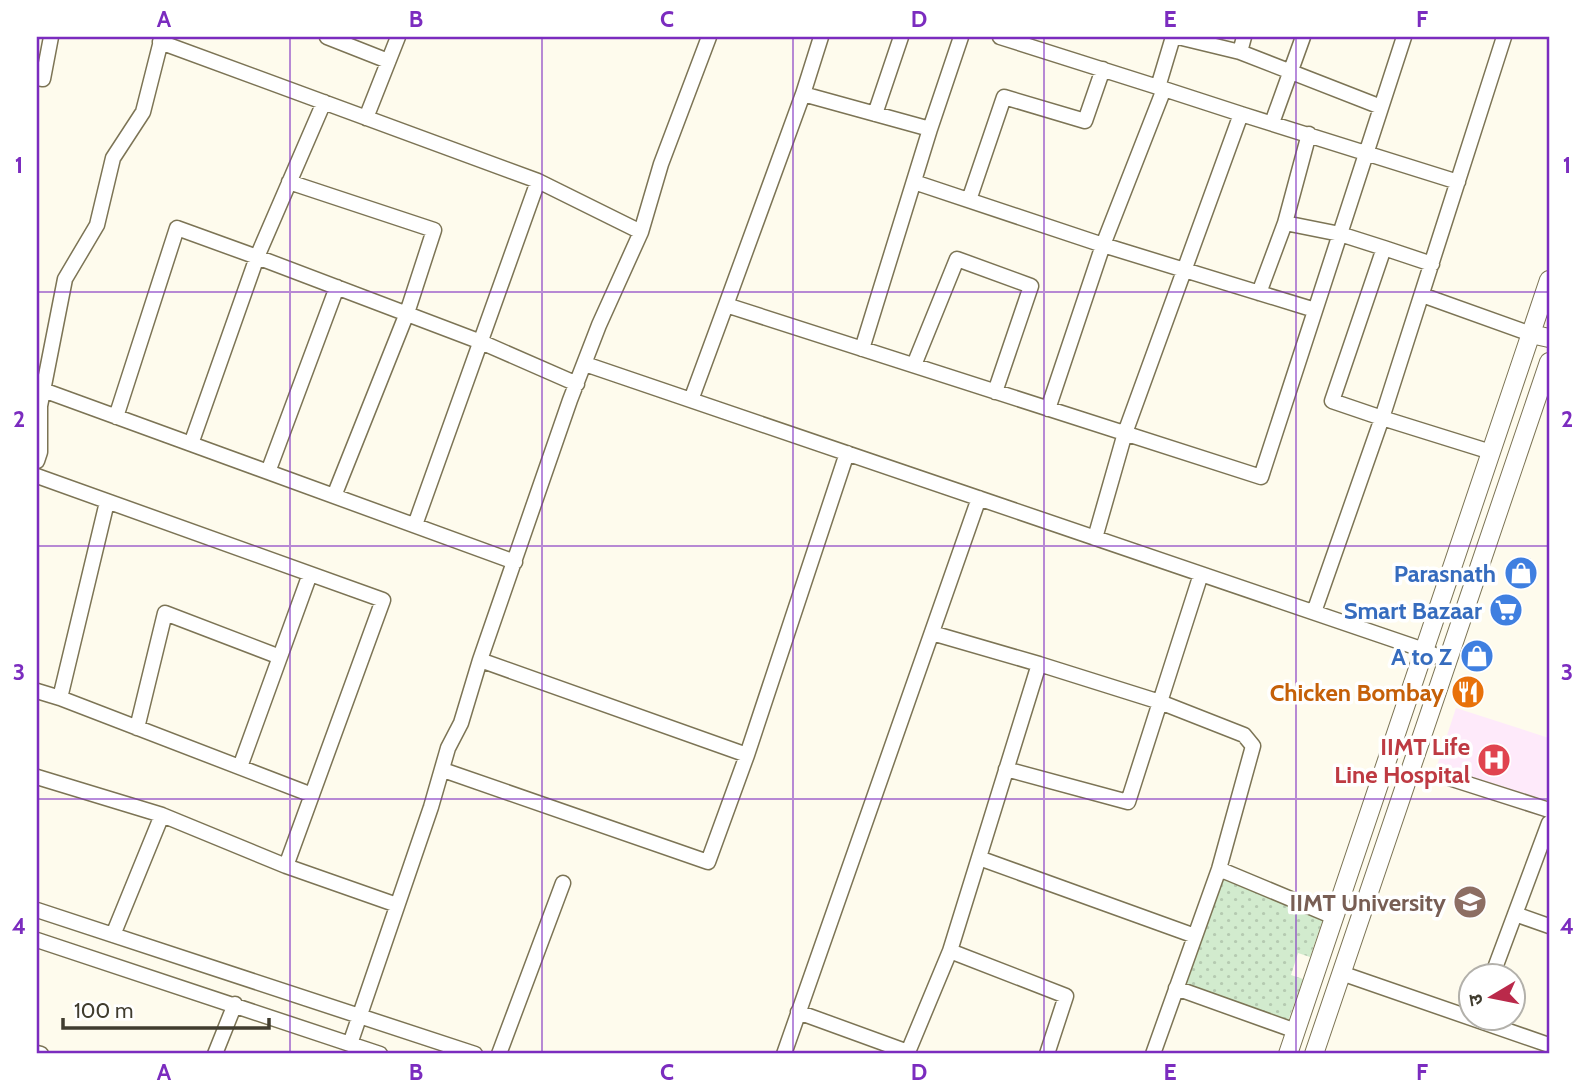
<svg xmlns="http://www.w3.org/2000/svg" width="1586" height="1091" font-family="Cabin,'Noto Sans Devanagari',sans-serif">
<defs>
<pattern id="park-dots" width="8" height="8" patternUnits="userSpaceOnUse" patternTransform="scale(1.75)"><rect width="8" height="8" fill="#d2ebce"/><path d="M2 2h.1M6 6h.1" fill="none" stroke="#b5cab1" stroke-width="1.8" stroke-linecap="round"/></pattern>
</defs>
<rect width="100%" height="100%" fill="#fefbed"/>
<path fill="#feeafa" d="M 1456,708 L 1549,738 L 1549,785 L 1539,816 L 1432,781 Z"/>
<path fill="url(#park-dots)" d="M 1223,880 L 1324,916 L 1310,957 L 1298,953 L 1291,975 L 1303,979 L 1288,1021 L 1186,985 Z"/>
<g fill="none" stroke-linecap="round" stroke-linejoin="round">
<defs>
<path id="minor" d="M 327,37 L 388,61
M 1000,37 L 1164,89 L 1103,245 L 1315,310
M 1178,37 L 1240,52 L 1244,37
M 160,42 L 538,181 L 415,525
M 1240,52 L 1381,107
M 37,78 L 43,79 L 51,37
M 1158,87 L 1173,37
M 803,94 L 821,37
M 875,114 L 901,37
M 1241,114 L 1458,182
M 366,118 L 398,37
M 1272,123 L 1303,37
M 1309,134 L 1285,223 L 1340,234 L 1384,248
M 538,181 L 641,232
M 289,182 L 434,230 L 407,313 L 334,496
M 914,182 L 1103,245 L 1048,409
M 969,200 L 1004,97 L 1085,121 L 1103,69
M 1432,264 L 1384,248 L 1332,401 L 1382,418 L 1504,37
M 1259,293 L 1285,223
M 1422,295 L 1531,334
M 726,305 L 803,94 L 930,129 L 961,37
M 862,349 L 930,129
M 585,364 L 1424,650 L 1447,661
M 914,365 L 957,259 L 1031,286 L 995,392
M 43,390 L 515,562
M 691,400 L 726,305 L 1261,477 L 1404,37
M 116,417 L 177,228 L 257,257 L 324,102
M 191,444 L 257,257 L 481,342 L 577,384
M 37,461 L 40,452 L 40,406 L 65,279 L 97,225 L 113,158 L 143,112 L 162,37
M 268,472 L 337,287
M 37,476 L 383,600 L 286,866 L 162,815
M 107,502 L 60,698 L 312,795
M 1095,538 L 1125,433 L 1241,114 L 1164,89
M 1314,612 L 1382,418 L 1491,452
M 932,633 L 1039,664 L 950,951
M 480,660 L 747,755 L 847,453
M 37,691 L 60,698
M 137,728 L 165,613 L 280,657
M 240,767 L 310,574
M 1006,769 L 1128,802 L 1160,702 L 1039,664
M 443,770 L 708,862 L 747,755
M 37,777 L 162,815 L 113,935
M 1452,779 L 1549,810
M 979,858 L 1195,936
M 286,866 L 397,905
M 1219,869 L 1334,917
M 37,910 L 475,1054
M 1515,914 L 1549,926
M 37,940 L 380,1054
M 1341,973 L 1549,1045
M 1492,976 L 1549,823
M 1176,988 L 1296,1031
M 798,1012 L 908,1052 L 950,951 L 1066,996 L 1047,1054
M 350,1044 L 431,807 L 448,748 L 461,723 L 480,660 L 570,400 L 599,325 L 641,232 L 661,164 L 709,37
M 37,1053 L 41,1054
M 215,1054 L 235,1004
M 499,1054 L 563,883
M 784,1054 L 979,498
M 1153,1054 L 1219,869 L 1253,746 L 1244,735 L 1160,702 L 1201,574"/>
<path id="tertiary" d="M 1531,334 L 1549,338
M 1288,1054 L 1549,280
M 1314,1054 L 1549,362"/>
</defs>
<use href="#minor" stroke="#7c7455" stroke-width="17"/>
<use href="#tertiary" stroke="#7c7455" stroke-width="20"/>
<use href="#minor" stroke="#fff" stroke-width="14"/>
<use href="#tertiary" stroke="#fff" stroke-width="18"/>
</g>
<path fill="none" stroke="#7b2cbf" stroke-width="2" stroke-opacity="0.55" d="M 290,37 L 290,1054M 542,37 L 542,1054M 793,37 L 793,1054M 1044,37 L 1044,1054M 1296,37 L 1296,1054M 37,292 L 1549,292M 37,546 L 1549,546M 37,799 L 1549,799"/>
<defs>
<symbol id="shop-disc" viewBox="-11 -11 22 22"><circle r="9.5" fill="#3f7fe0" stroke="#fff"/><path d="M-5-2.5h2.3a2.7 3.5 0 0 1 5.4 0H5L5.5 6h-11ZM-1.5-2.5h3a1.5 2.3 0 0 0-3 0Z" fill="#fff"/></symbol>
<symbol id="supermarket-disc" viewBox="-11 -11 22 22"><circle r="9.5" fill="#3f7fe0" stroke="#fff"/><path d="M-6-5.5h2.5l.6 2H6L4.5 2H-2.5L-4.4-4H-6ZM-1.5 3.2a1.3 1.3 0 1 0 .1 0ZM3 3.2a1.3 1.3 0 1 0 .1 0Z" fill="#fff"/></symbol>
<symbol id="restaurant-disc" viewBox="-11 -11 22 22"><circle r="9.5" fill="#e8710a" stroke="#fff"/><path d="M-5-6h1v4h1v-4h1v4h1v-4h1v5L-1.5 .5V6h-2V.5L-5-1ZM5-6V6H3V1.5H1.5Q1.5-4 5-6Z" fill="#fff"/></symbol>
<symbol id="hospital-disc" viewBox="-11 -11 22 22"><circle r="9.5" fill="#e0444e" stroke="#fff"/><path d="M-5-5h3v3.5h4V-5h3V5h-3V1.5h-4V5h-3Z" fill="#fff"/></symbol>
<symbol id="university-disc" viewBox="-11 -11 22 22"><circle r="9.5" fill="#8d6e63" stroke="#fff"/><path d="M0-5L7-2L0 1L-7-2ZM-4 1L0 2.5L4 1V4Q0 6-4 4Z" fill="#fff"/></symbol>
</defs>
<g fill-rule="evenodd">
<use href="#shop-disc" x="1502" y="554" width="38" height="38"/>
<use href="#supermarket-disc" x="1487" y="591" width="38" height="38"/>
<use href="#shop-disc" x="1458" y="637" width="38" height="38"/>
<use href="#restaurant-disc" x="1449" y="673" width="38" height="38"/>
<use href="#hospital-disc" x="1475" y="741" width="38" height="38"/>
<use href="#university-disc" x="1451" y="883" width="38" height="38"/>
</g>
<g text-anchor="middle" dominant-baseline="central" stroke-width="7" stroke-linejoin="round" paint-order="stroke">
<g font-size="24" font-weight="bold" fill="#366cbe" stroke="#fff" text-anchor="end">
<text x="1496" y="573">Parasnath</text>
<text x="1482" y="610">Smart Bazaar</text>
<text x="1452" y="656">A to Z</text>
</g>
<g font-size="24" font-weight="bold" fill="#c56008" stroke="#fff" text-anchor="end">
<text x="1444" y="692">Chicken Bombay</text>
</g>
<g font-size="24" font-weight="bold" fill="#be3a42" stroke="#fff" text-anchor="end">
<text x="1470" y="746">IIMT Life<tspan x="1470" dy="28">Line Hospital</tspan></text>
</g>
<g font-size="24" font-weight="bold" fill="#785e54" stroke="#fff" text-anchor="end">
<text x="1446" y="902">IIMT University</text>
</g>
</g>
<rect width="1586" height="1091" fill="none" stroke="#ffffff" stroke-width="77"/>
<g transform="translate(1492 997) rotate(260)"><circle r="33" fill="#ffffff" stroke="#b3b1ab" stroke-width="2"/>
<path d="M0-5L12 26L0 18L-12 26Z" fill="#ba294a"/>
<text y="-10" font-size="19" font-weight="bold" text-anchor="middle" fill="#403c2e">उ</text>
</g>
<path d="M63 1018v10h206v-10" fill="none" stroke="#403c2e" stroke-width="3.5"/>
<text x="74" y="1018" font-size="21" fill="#403c2e" stroke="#ffffff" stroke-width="5" paint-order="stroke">100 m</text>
<rect x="38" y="38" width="1510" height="1014" fill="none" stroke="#7b2cbf" stroke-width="2.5"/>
<g font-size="23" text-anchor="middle" font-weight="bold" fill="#7b2cbf">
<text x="164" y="27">A</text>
<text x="416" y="27">B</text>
<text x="667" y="27">C</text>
<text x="919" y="27">D</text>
<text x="1170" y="27">E</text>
<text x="1422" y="27">F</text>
<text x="19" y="173">1</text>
<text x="1567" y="173">1</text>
<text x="19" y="427">2</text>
<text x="1567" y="427">2</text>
<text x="19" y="680">3</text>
<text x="1567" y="680">3</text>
<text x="19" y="934">4</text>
<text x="1567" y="934">4</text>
<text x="164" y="1080">A</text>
<text x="416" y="1080">B</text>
<text x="667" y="1080">C</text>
<text x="919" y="1080">D</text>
<text x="1170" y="1080">E</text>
<text x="1422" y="1080">F</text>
</g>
</svg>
